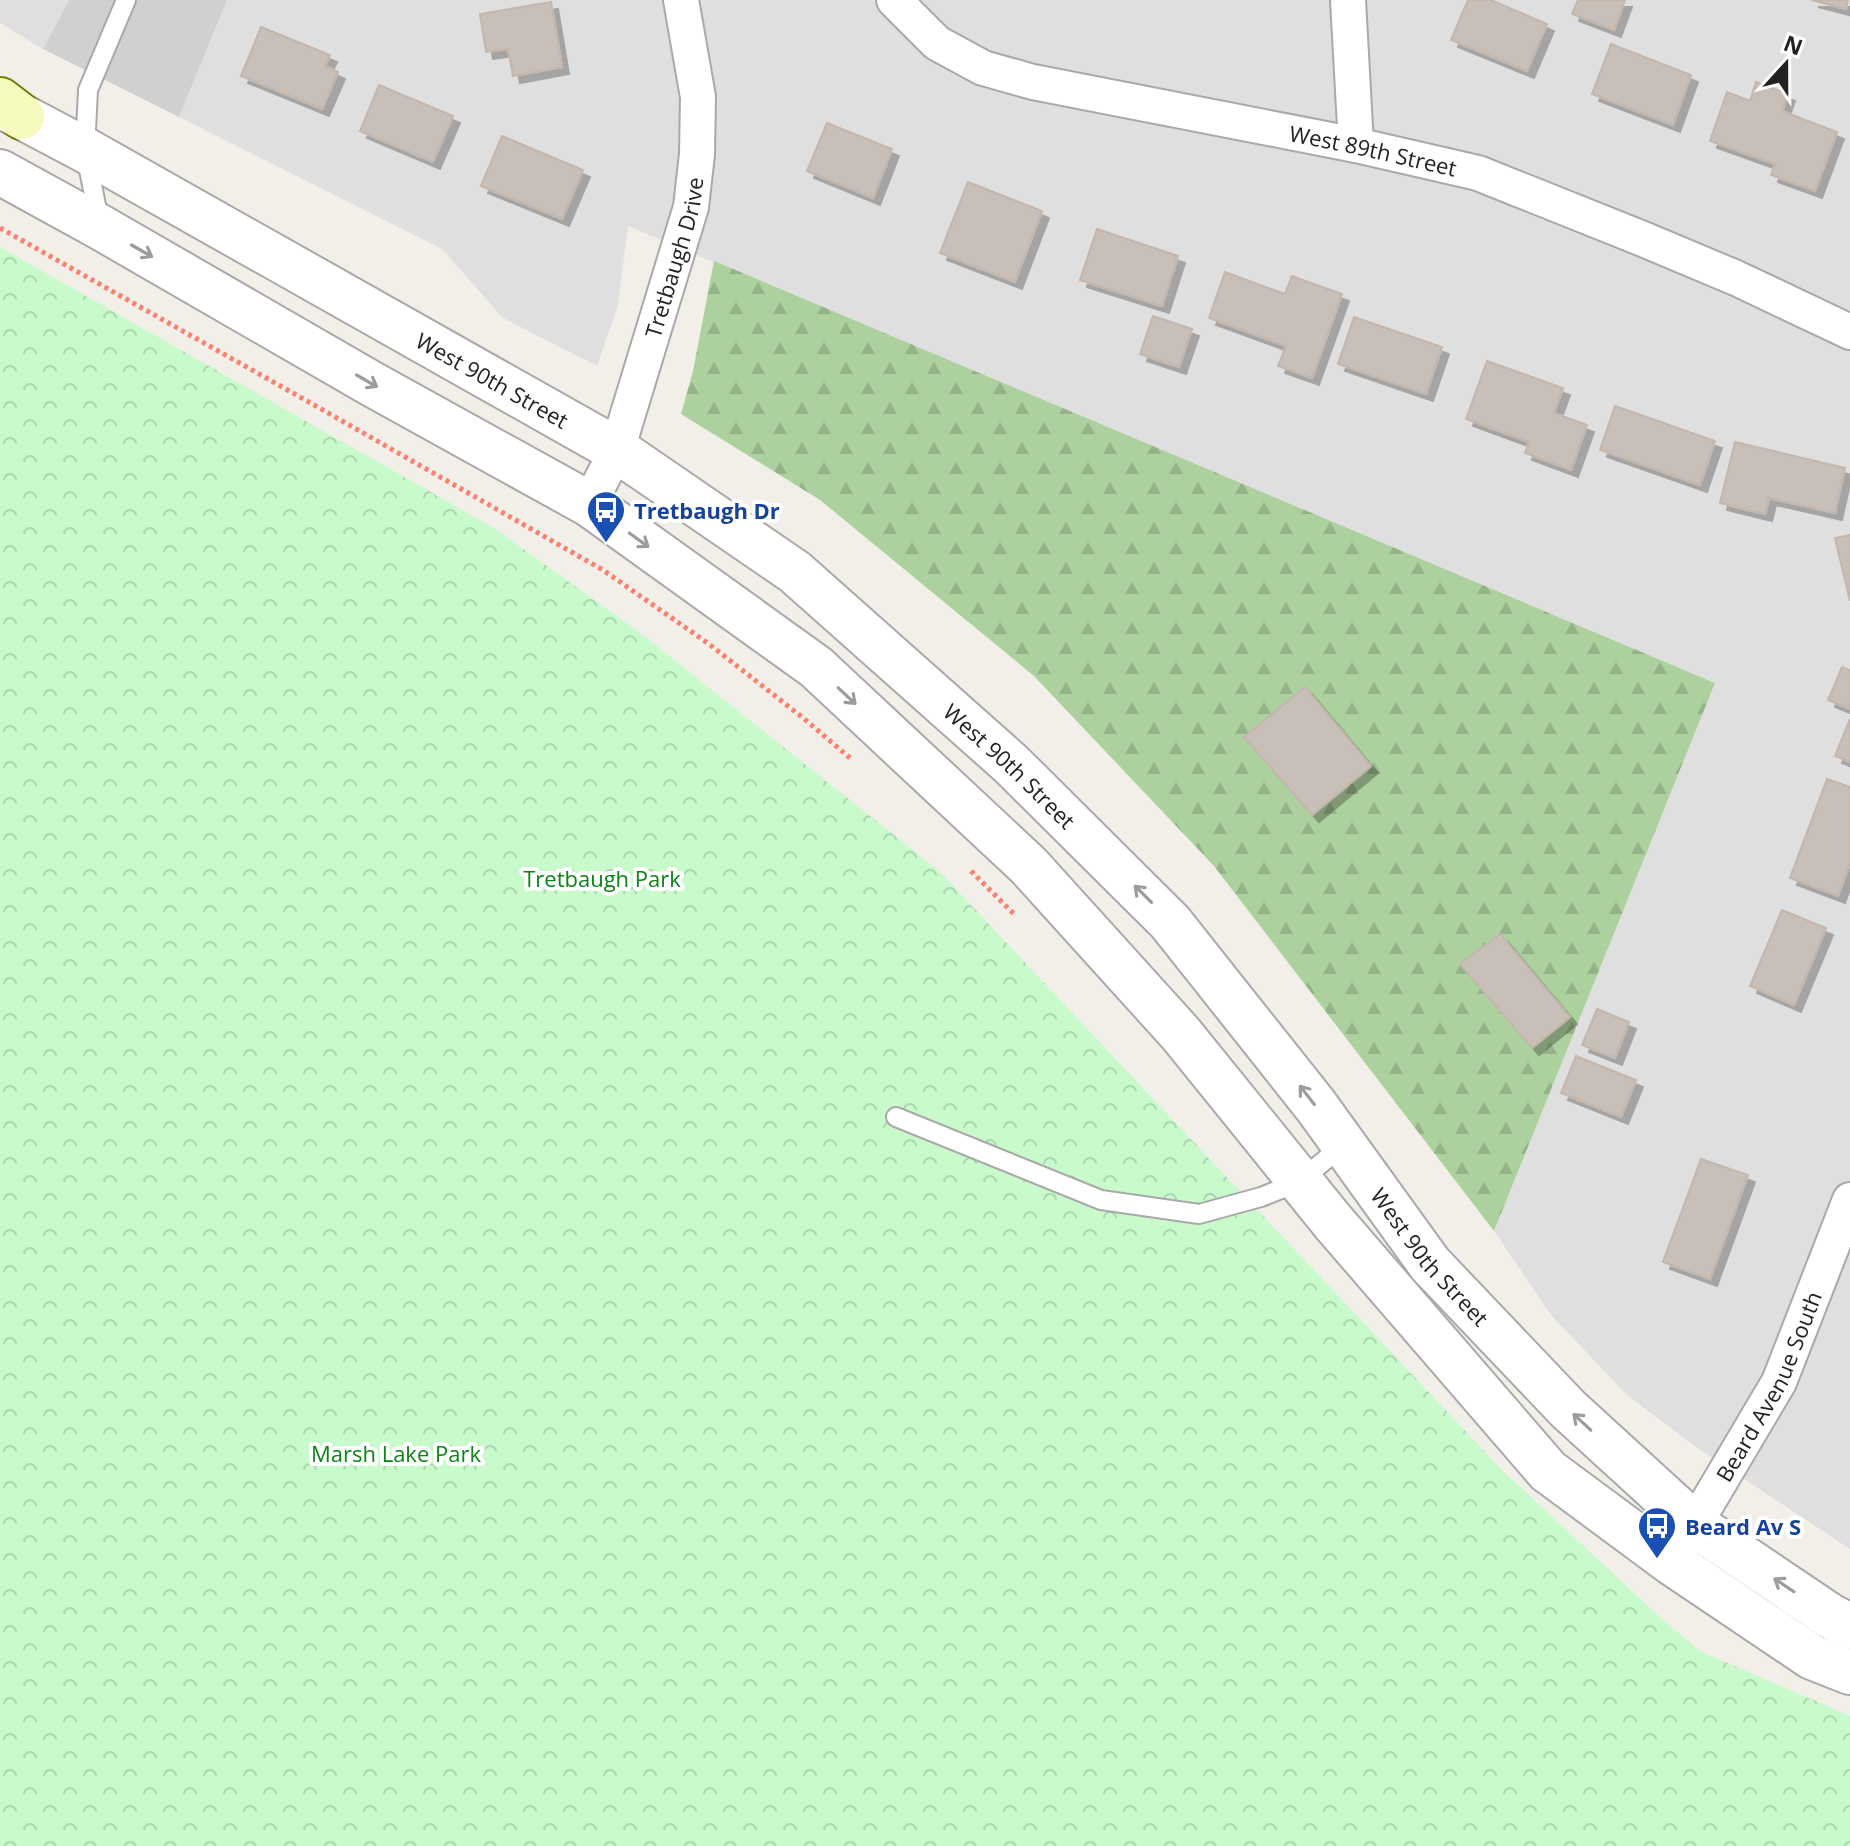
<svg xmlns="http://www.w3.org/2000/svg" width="1850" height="1846" font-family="'Open Sans',sans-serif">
<defs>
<pattern id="forest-firs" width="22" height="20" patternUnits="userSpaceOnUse" patternTransform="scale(2)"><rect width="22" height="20" fill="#add19e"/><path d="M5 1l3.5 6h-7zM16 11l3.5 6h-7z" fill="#95b388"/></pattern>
<pattern id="park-crowns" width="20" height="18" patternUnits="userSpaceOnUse" patternTransform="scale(2)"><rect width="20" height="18" fill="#c8facc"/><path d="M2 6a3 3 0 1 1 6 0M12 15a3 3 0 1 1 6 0" fill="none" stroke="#acd6af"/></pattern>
<filter id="shadow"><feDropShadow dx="7" dy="7" stdDeviation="0" flood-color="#0004"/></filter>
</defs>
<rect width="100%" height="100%" fill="#f2efe9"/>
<path fill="#e0dfdf" d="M 0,0 L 69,0 L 43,49 L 0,23 Z
M 227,0 L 1850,0 L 1850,1549 L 1696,1447 L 1627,1395 L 1551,1315 L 1494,1231 L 1715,683 L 628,226 L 618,305 L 597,366 L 503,318 L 442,249 L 179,117 Z"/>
<path fill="#d0d0d0" d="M 69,0 L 227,0 L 179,117 L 43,49 Z"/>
<path fill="url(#forest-firs)" d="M 714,261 L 1715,683 L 1494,1231 L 1214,866 L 1034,676 L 820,500 L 681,414 L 693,371 Z"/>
<path fill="url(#park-crowns)" d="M 0,247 L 494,528 L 643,635 L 939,871 L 1501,1469 L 1661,1618 L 1700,1651 L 1850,1716 L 1850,1846 L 0,1846 Z"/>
<path fill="#c7bfb8" stroke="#c4b6ab" stroke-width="2" filter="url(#shadow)" d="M 1468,0 L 1491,0 L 1547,24 L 1527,71 L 1451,40 Z
M 1578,0 L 1625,0 L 1614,30 L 1572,14 Z
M 1811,0 L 1848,0 L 1846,9 Z
M 551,2 L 562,67 L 513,76 L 508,49 L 486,52 L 480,14 Z
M 261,27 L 330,55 L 325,66 L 338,72 L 322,109 L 241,76 Z
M 1611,44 L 1691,75 L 1673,125 L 1592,94 Z
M 1756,82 L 1788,94 L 1782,111 L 1837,132 L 1815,191 L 1771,175 L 1775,164 L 1710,141 L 1727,92 L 1750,101 Z
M 379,85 L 453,116 L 433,162 L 360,131 Z
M 827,123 L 892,149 L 873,198 L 807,171 Z
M 502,136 L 583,170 L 562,219 L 481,186 Z
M 968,182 L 1042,211 L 1015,282 L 940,253 Z
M 1097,229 L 1178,256 L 1162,306 L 1080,280 Z
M 1225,272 L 1285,294 L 1292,276 L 1342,294 L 1312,378 L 1278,366 L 1286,346 L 1209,318 Z
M 1153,316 L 1192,329 L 1179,367 L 1140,354 Z
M 1354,317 L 1442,347 L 1426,394 L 1338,364 Z
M 1487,361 L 1563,388 L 1554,413 L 1587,425 L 1571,470 L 1525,453 L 1529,442 L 1466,419 Z
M 1615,406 L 1715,441 L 1700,485 L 1600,450 Z
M 1735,442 L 1845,468 L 1835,513 L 1769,498 L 1765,514 L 1720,503 Z
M 1850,535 L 1850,601 L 1835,538 Z
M 1842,667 L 1850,670 L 1850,709 L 1828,700 Z
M 1305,687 L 1371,766 L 1312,815 L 1244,737 Z
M 1850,719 L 1850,762 L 1835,756 Z
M 1827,779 L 1850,787 L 1850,863 L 1838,896 L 1790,878 Z
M 1782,910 L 1826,928 L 1794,1005 L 1750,986 Z
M 1500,934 L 1570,1017 L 1532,1048 L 1460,964 Z
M 1597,1009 L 1629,1022 L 1615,1058 L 1582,1045 Z
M 1576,1056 L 1636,1080 L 1621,1117 L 1561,1093 Z
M 1701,1159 L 1748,1175 L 1710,1279 L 1663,1262 Z"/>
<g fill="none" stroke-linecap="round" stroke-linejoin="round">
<defs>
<path id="service" d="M 99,220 L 85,150 L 88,90 L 126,0
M 896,1117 L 1101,1200 L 1199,1214 L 1261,1197 L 1299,1182 L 1344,1144"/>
<g id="minor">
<path id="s1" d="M 894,0 L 937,43 L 983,68 L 1033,82 L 1356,145 L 1478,173 L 1643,239 L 1736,278 L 1850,332"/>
<path d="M 1348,0 L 1356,145"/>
<path id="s2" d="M 589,504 L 617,450 L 691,207 L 697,154 L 698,97 L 681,0"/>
<path id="s3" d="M 1683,1544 L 1779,1382 L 1850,1200"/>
</g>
<g id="tertiary">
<path id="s4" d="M 0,105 L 85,150 L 617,450 L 795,572 L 1011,764 L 1170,922 L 1316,1106 L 1430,1264 L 1568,1409 L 1695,1525 L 1830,1616 L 1850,1626"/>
<path d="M 0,172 L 100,227 L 372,384 L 589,504 L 816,667 L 1029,866 L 1181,1034 L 1333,1222 L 1548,1471 L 1671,1562 L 1812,1657 L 1850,1672"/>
</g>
<path id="secondary" d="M 0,100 L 22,117"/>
</defs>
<use href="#service" stroke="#a9a9a9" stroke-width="22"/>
<use href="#minor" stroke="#a9a9a9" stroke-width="38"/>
<use href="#tertiary" stroke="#a9a9a9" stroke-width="48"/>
<use href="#secondary" stroke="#707d05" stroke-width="48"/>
<path stroke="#fa8072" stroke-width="5" stroke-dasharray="4 4" stroke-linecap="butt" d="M 0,228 L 323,410 L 603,570 L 709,644 L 802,717 L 850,758
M 971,871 L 1015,915"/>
<use href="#service" stroke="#fff" stroke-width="18"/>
<use href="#minor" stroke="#fff" stroke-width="34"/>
<use href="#tertiary" stroke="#fff" stroke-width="44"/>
<use href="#secondary" stroke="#f7fabf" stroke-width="44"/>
</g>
<defs><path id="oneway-shaft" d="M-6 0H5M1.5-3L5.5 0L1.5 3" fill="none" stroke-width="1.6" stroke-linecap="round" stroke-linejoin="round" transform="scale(2)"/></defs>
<g stroke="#9c9c9c">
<use href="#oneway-shaft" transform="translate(142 251) rotate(30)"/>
<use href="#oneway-shaft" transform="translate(367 381) rotate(30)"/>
<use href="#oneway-shaft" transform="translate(639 540) rotate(36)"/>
<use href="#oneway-shaft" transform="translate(847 696) rotate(43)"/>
<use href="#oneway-shaft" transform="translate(1143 894) rotate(-135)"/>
<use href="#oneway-shaft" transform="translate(1307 1095) rotate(-128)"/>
<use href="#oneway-shaft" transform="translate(1582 1422) rotate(-137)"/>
<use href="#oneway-shaft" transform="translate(1784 1585) rotate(-146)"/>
</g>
<defs>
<symbol id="bus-pin" viewBox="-11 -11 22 30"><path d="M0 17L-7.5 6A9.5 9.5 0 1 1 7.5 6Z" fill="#1a4fb4" stroke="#fff"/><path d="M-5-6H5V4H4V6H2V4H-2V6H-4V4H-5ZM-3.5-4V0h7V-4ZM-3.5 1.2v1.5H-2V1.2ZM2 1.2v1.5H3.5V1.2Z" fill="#fff"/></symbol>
</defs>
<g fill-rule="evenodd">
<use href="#bus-pin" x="584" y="488" width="44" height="60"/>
<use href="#bus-pin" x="1635" y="1504" width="44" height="60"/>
</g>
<g text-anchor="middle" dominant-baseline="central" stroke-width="8" stroke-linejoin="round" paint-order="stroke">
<g font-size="22" fill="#222" stroke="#fff">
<text stroke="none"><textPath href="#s1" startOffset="512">West 89th Street</textPath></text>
<text stroke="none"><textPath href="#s2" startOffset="262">Tretbaugh Drive</textPath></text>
<text stroke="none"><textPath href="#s4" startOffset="564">West 90th Street</textPath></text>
<text stroke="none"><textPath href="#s4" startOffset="1212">West 90th Street</textPath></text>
<text stroke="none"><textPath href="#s4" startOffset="1860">West 90th Street</textPath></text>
<text stroke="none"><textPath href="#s3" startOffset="180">Beard Avenue South</textPath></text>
</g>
<g font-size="22" font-weight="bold" fill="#164399" stroke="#fff" text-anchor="start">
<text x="634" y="510">Tretbaugh Dr</text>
<text x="1685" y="1526">Beard Av S</text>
</g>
<g font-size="22" fill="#0c8416" stroke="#fff">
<text x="602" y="878">Tretbaugh Park</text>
<text x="396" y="1453">Marsh Lake Park</text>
</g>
</g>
<g transform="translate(1786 64) rotate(21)" stroke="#ffffff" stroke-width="6" paint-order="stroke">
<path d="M0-6L14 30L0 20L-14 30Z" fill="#222222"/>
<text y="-12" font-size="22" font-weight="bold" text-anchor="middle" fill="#222222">N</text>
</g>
</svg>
